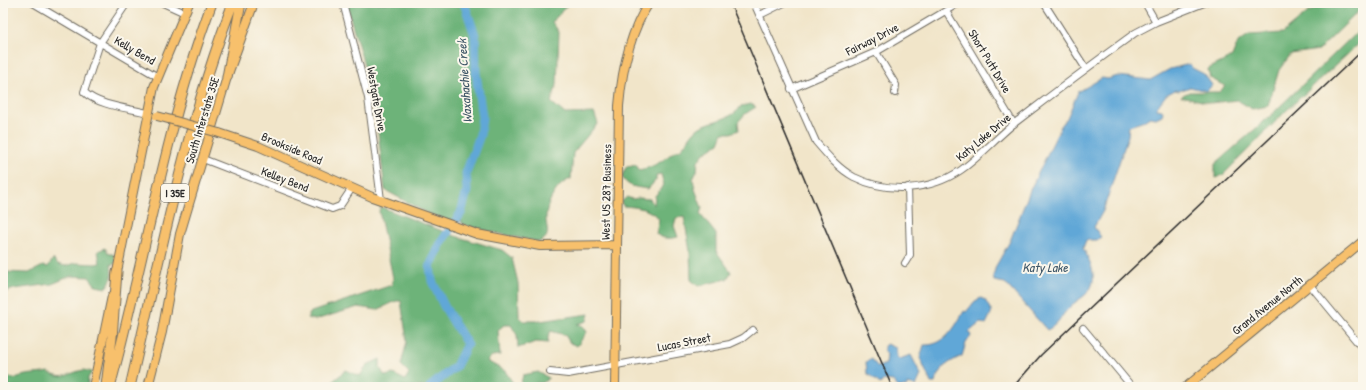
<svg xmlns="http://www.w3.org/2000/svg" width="1366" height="390" font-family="'Patrick Hand',sans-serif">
<rect width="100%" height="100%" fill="#fbf7ec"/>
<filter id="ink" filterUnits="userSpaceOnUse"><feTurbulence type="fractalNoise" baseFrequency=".025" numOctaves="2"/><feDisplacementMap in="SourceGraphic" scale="8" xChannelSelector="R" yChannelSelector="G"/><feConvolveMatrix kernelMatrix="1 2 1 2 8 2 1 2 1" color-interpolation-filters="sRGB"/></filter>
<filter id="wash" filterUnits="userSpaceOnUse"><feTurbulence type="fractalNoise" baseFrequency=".012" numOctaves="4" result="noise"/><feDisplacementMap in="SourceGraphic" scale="16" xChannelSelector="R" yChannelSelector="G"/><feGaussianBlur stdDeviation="0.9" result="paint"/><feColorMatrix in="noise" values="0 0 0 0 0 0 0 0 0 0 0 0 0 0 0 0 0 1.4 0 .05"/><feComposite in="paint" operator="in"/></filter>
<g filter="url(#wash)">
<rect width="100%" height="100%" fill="#f1e5c9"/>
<path fill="#6db379" stroke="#4c6f52" d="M 346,3 L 569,3 L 552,22 L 559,32 L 557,85 L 551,102 L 565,114 L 594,113 L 598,123 L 573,153 L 571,179 C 557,183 546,204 546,217 C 545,226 553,237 539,242 L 473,228 L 463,224 L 458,216 L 447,221 L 427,213 L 385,190 L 374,100 Z
M 1326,3 L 1363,3 L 1363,7 L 1319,50 L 1291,54 L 1279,70 L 1268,106 L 1252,109 L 1237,100 L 1210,103 L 1181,96 L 1189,92 L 1219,92 L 1225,86 L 1210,78 L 1208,69 L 1232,57 L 1238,42 L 1249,35 L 1283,33 L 1307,13 Z
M 1363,26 L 1363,40 L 1287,110 L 1223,175 L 1215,178 L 1215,164 L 1269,117 Z
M 751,104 L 756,107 L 745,114 L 738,122 L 739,130 L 731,133 L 723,133 L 719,143 L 705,152 L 698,161 L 697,171 L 693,179 L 695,189 L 702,208 L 700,214 L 716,234 L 716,251 L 731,272 L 727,279 L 698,286 L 691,280 L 690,251 L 684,217 L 676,218 L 674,226 L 678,237 C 669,239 663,239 656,234 L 659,219 C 649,208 637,207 623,206 L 621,202 L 627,197 L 632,199 L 639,198 L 650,199 L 654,205 L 655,196 L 664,185 L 661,174 L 656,175 L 656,180 L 648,189 C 637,187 628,188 622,177 L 626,167 L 637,165 L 638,170 C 652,168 661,162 671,154 C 674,151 679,151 682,148 C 689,140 691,133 700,127 C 713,120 734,119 741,106 Z
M 381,207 L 455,236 L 502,250 L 512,258 L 518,283 L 519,317 L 524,321 L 540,321 L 589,314 L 587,321 L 577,324 L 583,326 L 587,332 L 577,346 L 570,343 L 565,335 L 551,331 L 548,336 L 548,343 L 536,342 L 518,348 L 517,335 L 511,325 L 504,325 L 498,330 L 500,355 L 492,356 L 487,361 L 505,371 L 513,383 L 509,387 L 326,387 L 346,370 L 360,376 L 367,365 L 380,359 L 380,368 L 385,376 L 393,374 L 405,380 L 409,373 L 401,365 L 407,341 L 401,301 L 396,301 L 377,310 L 358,307 L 315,320 L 307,318 L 311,312 L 392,285 L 393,278 L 379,211 Z
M 105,248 L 109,254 L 113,254 L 117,258 L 115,264 L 111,264 L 112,278 L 106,288 L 96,286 L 89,277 L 71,276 L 52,284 L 14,289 L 3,293 L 3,272 L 29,273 L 43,266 L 48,267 L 53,259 L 58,264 L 65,266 L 76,263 L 95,264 L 100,263 L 98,251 Z
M 84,370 L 92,372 L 88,378 L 88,387 L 3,387 L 3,374 L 14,379 C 24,373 36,375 48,372 C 65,382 66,373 84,370 Z
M 538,372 L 549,378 L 543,383 L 535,383 L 538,387 L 520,387 L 523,375 Z"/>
<path fill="#61a7d7" stroke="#466981" d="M 1190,64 L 1192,68 L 1204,74 L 1212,85 L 1207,91 L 1190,87 L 1179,91 L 1175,90 L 1166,95 L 1157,107 L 1157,109 L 1162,110 L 1163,112 L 1162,115 L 1156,118 L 1150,117 L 1142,122 L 1129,126 L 1128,136 L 1103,211 L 1094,227 L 1101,237 L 1097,240 L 1086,240 L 1083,248 C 1091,263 1101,282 1084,296 C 1079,300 1073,303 1069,308 C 1061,316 1058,325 1047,330 L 1005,283 L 994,281 L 993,276 L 996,266 L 1010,241 L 1031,188 L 1061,126 L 1067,118 L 1078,92 L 1102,78 L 1108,79 L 1118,76 L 1150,80 L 1170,69 Z
M 981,298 L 985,300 L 992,312 L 986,324 L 980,323 L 969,332 L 971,336 L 966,343 L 962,356 C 949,362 938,368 935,383 L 931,383 L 920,358 L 924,345 C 945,346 955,327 964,311 L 966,312 L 975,301 Z
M 886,344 L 896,348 L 897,357 L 899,359 L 911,355 L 921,375 L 916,386 L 907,384 L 907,387 L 898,387 L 893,381 L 884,380 L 880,384 L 867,373 L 866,362 L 871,359 L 878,367 L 886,364 L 887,355 L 884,351 L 884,346 Z"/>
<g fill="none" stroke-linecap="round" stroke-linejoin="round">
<path stroke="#61a7d7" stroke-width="9" d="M 430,387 L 456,366 L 467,344 L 444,306 L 432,281 L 430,266 L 442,241 L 461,213 L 467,191 L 466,173 L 480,135 L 482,117 L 476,73 L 475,35 L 464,3"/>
</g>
</g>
<g filter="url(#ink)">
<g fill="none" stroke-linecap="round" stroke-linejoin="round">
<defs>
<path id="minor" d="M 33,3 L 158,77
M 127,3 L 100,43 L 84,92 C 99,106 128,108 148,113
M 163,3 L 185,13
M 343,3 L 368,98 L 381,200
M 754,3 L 816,142 C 827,155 839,169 854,177 C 888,194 930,191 961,170 C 981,156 997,137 1016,122 C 1055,92 1095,62 1135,33 L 1156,22 L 1204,3
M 1044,3 L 1086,69
M 1145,3 L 1156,22
M 946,11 L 1014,124
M 760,15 L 784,3
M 876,52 L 896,85 L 895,93
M 791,89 L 876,52 L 959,3
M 203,159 L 332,209 L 340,206 L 352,188
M 905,263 L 910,255 L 908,187
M 1310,285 L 1363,349
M 1083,328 L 1132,387
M 550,372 L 568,374 L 730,344 L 743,338 L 753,330"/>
<path id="major" d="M 219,133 L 258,146 L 372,197 L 477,234 L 540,246 L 617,245
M 116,277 L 154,87 L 189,3
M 93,387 L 112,296
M 148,387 L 162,332 L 180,234 L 227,77 L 254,3
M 615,387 L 619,106 C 622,71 629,33 649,3
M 1186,387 L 1363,241"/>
<path id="highway" d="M 227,77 L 241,3
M 106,386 L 112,338 L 117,272
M 110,387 C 145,259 165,128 212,3
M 130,387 C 160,258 185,127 233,3"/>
</defs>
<use href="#minor" stroke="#706c62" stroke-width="8"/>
<use href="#major" stroke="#706c62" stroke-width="10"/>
<use href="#highway" stroke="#706c62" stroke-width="11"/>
<use href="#minor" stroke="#fff" stroke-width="6"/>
<use href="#major" stroke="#f7c06c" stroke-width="8"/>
<use href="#highway" stroke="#f7c06c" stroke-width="9"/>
<path stroke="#2b2b2b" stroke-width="1.5" d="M 730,3 L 892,387
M 1013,387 L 1041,355 L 1363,50"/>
<defs>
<path id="major-bridge" d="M 157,116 L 219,133"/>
</defs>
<use href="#major-bridge" stroke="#706c62" stroke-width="10" stroke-linecap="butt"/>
<use href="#major-bridge" stroke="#f7c06c" stroke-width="8"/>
</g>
</g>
<g text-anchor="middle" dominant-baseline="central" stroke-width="4" stroke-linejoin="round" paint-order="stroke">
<rect fill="#fbf7ec" stroke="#696865" stroke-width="1" x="161" y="184" width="28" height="18" rx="3"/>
<g font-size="11" font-weight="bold" fill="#2b2b2b">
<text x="175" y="193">I 35E</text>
</g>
<g font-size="12" fill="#2b2b2b" stroke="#fbf7ec">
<text transform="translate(872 39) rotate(-27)">Fairway Drive</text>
<text transform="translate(135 50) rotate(30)">Kelly Bend</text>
<text transform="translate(990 61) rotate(59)">Short Putt Drive</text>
<text transform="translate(377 99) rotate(80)">Westgate Drive</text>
<text transform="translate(202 120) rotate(-73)">South Interstate 35E</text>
<text transform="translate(983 137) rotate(-40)">Katy Lake Drive</text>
<text transform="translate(292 148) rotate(23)">Brookside Road</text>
<text transform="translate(285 179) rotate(21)">Kelley Bend</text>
<text transform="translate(606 192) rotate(-89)">West US 287 Business</text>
<text transform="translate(1267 305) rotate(-39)">Grand Avenue North</text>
<text transform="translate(684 342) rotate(-11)">Lucas Street</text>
</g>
<g font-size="13" font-style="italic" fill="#3e5667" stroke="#fbf7ec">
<text transform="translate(464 81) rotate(-94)">Waxahachie Creek</text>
<text x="1045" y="267">Katy Lake</text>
</g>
</g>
<rect width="1366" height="390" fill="none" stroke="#fbf7ec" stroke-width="16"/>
</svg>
